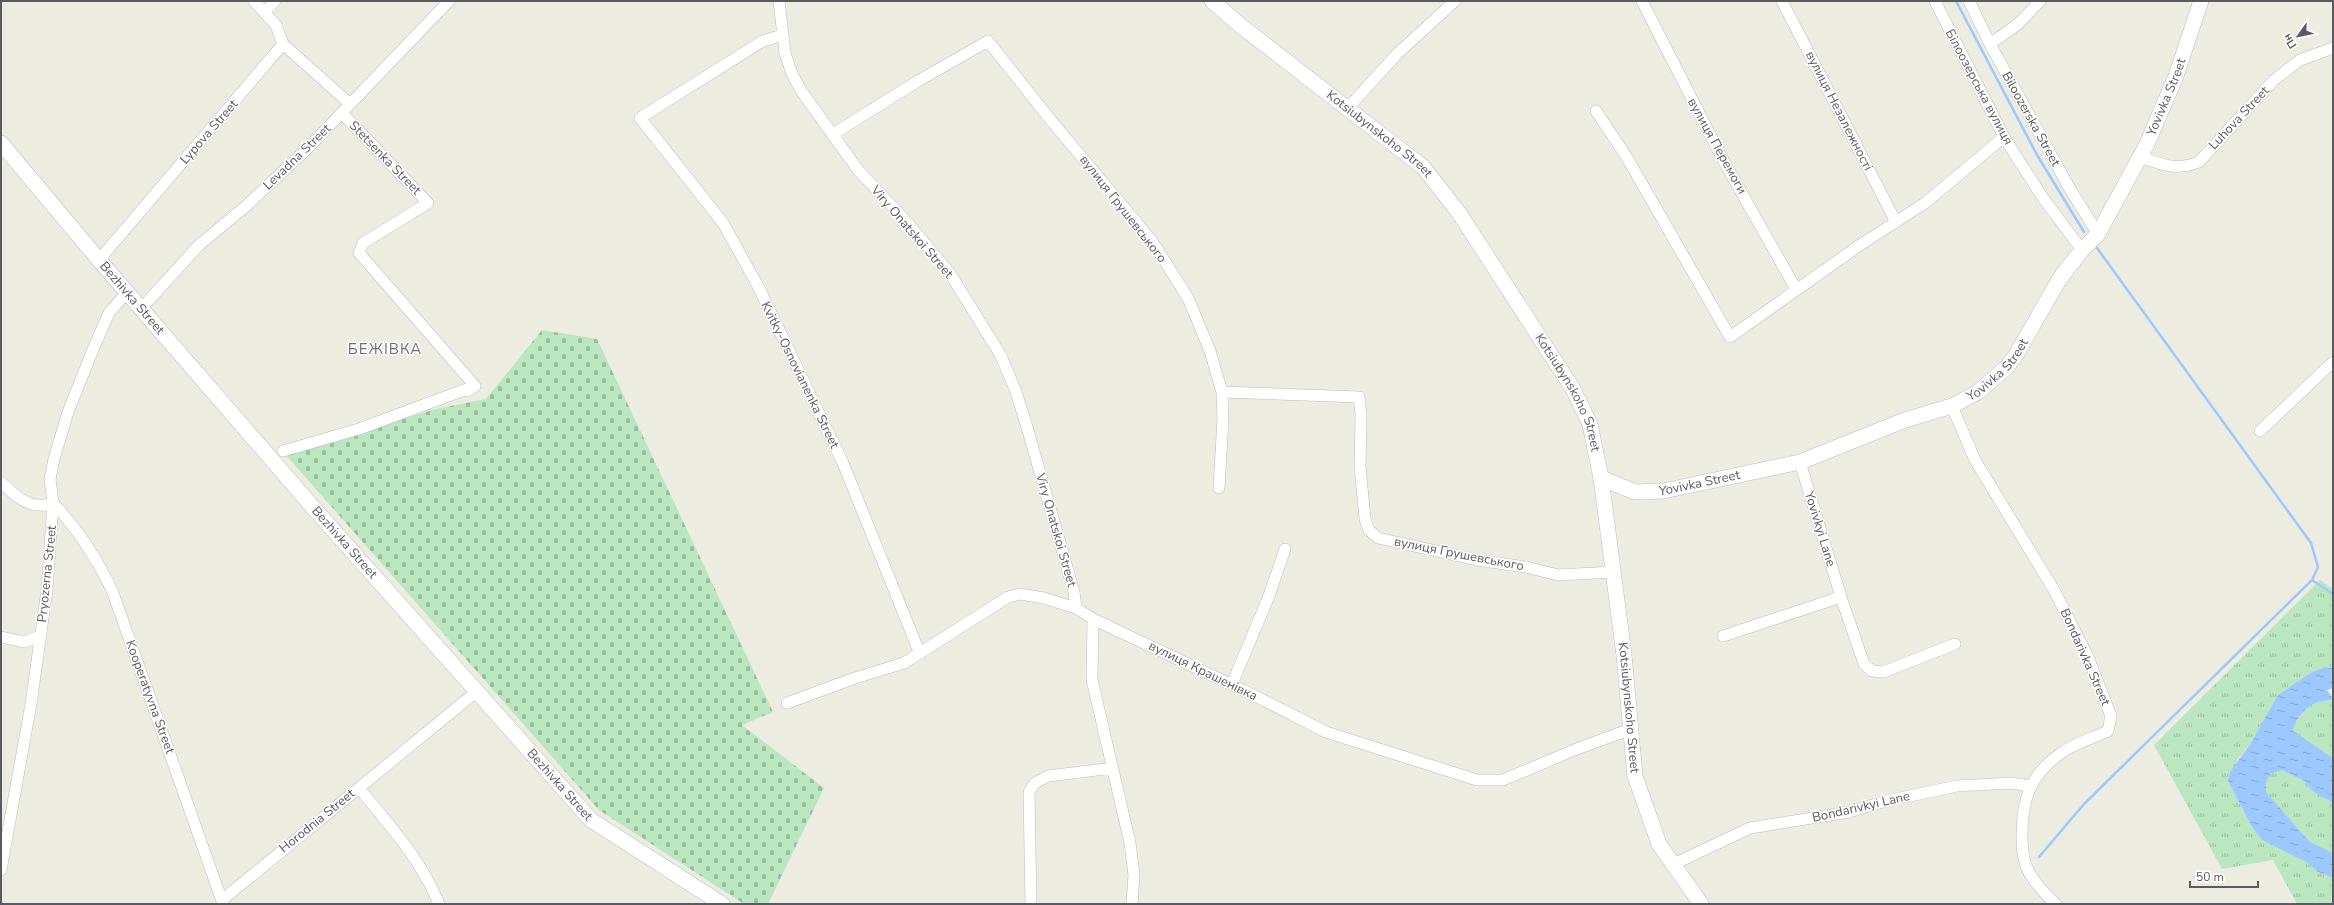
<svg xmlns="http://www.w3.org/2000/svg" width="2334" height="905" font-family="'Nunito Sans',sans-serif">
<defs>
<pattern id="cemetery-stones" width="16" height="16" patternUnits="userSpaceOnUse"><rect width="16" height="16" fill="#bae6c0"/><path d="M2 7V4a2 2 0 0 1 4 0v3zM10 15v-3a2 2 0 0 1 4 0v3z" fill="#9abd9f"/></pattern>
<pattern id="park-tufts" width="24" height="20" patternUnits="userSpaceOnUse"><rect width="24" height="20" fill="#bae6c0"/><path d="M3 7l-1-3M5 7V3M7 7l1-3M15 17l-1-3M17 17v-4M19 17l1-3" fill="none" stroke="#9abd9f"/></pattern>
<pattern id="water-ripples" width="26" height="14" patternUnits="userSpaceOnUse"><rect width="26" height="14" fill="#9dc8ff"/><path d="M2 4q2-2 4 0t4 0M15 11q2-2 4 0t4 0" fill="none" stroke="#83a5d2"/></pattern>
</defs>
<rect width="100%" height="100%" fill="#edece0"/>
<path fill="url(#cemetery-stones)" d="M 542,330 L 597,339 L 773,712 L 742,725 L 824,788 L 768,904 L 744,904 L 599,810 L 285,454 L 436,409 L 486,399 Z"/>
<path fill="url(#park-tufts)" d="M 2320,580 L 2333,589 L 2333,668 L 2326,667 L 2282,692 L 2251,743 L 2238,759 L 2228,781 L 2252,827 L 2262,840 L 2308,863 L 2318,872 L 2333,878 L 2333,904 L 2297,904 L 2273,860 L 2222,869 L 2154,745 Z
M 2333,699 L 2333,758 L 2292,731 C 2294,722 2305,708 2314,704 C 2319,701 2327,701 2333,699 Z
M 2282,770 L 2304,781 L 2311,790 L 2333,803 L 2333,853 L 2310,842 L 2266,792 L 2266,783 L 2270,774 Z"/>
<path fill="url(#water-ripples)" d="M 2326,667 L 2333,668 L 2333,688 L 2327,690 L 2333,699 C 2327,701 2319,701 2314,704 C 2305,708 2294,721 2293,731 L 2333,758 L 2333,803 L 2311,790 L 2304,781 L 2282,770 L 2270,774 L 2266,783 L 2266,792 L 2310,842 L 2333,853 L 2333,878 L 2318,872 L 2308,863 L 2262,840 L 2252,827 L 2228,781 L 2230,772 L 2251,743 L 2278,695 L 2312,672 Z"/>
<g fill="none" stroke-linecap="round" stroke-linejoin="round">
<path stroke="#9dc8ff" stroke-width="2.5" d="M 1956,1 L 2037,155 L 2084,232
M 2312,580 L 2333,594
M 2039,857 L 2084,804 L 2312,580 L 2318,567 L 2311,543 L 2097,248"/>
<defs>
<path id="street" d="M 779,1 L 785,53 L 792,74 L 802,92 L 858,170 L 906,221 L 949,272 L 1000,354 L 1015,389 L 1027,427 L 1074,592 L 1076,608
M 1642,1 L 1723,160 L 1796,289
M 1782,1 L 1896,222
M 1935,1 L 2004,137 L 2043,198 L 2082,250
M 1969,1 L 1990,44 L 2070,189 L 2098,234
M 265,12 L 275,1
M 782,35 L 763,41 L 640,118 L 723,223 L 758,286 L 843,463 L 920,654
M 283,44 L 350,104
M 1990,44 L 2018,24 L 2040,1
M 1347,109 L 1397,54 L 1455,1
M 1596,111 L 1626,156 L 1730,337 L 1860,245 L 1925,203 L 2004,137
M 342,113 L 428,203 L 363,243 L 359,253 L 475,386
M 833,134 L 918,81 L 988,41 L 1049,118 L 1152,241 L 1188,298 L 1210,351 L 1222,392 L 1359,397 L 1361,415 L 1360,466 L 1365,519 L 1369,530 L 1378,538 L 1477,560 L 1526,567 L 1558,575 L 1613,572
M 2140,157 C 2163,165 2176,171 2199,162 L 2274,80 L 2300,60 L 2333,48
M 99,260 L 283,44 L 276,25 L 254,1
M 141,309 L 199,245 L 245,207 L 309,147 L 449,1
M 1952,406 L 1975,460 L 2054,590 L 2088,657 L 2111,716 L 2108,731 C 2093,738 2076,743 2061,753 C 2030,775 2022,799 2022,836 C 2022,849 2023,863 2030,874 C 2037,885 2046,896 2056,904
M 2260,431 L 2333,362
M 283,451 L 359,429 L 475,386 L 467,391
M 1800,462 L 1841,597
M 1,482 C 16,497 31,511 53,503
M 1219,488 L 1223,419 L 1222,392
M 53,503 C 79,530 96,558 112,590 L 223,904
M 1093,619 L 1092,680 L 1130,843 L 1134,875 L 1132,904
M 1723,636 L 1841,597 L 1864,664 L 1872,671 L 1883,672 L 1955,644
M 1,637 L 24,642 L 40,636
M 1232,684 L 1269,596 L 1285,549
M 787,703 L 855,678 L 904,663 L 1008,597 L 1020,594 L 1044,598 L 1076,608 L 1093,619 L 1243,690 L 1326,732 L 1477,780 L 1503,780 L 1579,748 L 1631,729
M 359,788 L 476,692
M 1674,864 L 1750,828 L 1849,812 L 1886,801 L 1957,786 L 2011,783 L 2031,786
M 1,870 L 31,704 L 47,590 L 53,503 L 50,479 L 54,459 L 68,412 L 94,347 L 109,313 L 127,292
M 222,900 L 359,788 C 389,825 421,859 439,904
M 1031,904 L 1029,792 L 1035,783 L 1048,776 L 1113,768"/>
<g id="secondary">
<path id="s1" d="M 1212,1 L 1241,26 L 1423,167 L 1459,213 L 1573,389 L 1590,424 L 1601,478 L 1624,655 L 1635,776 L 1659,844 L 1701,904"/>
<path id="s2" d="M 1,143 L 99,260 L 311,505 L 591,820 L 722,904"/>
<path id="s3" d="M 1601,478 L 1635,492 L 1663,491 L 1800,462 L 1905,420 L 1952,406 L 1978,392 L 2007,367 L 2016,355 L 2060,278 L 2082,250 L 2098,234 L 2147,144 L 2176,76 L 2201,1"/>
</g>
</defs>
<use href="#street" stroke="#bbbcc3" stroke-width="12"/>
<use href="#secondary" stroke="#bbbdc5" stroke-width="16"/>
<use href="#street" stroke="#fff" stroke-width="11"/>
<use href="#secondary" stroke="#fff" stroke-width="15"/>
</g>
<g text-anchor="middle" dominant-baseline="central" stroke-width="3" stroke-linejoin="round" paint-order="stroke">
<g font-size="13" fill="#595b62" stroke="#fff">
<text transform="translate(1979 87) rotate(62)">Білоозерська вулиця</text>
<text stroke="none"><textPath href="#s3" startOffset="750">Yovivka Street</textPath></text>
<text transform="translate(1839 111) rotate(63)">вулиця Незалежності</text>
<text transform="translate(2239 118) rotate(-47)">Luhova Street</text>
<text transform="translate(2031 119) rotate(61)">Biloozerska Street</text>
<text transform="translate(209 132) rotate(-49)">Lypova Street</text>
<text stroke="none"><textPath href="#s1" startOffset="214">Kotsiubynskoho Street</textPath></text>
<text transform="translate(1717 146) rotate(61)">вулиця Перемоги</text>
<text transform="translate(297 157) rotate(-44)">Levadna Street</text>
<text transform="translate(385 158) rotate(46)">Stetsenka Street</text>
<text transform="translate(1123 209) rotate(52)">вулиця Грушевського</text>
<text transform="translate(912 232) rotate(49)">Viry Onatskoi Street</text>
<text stroke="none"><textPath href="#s2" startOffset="203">Bezhivka Street</textPath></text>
<text stroke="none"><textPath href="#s3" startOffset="426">Yovivka Street</textPath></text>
<text transform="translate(800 375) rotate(64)">Kvitky-Osnovianenka Street</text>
<text stroke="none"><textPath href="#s1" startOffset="538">Kotsiubynskoho Street</textPath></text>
<text stroke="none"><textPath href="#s3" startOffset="102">Yovivka Street</textPath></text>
<text transform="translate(1820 529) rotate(73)">Yovivkyi Lane</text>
<text transform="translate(1056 530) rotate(74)">Viry Onatskoi Street</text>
<text stroke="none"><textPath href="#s2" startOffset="527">Bezhivka Street</textPath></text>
<text transform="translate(1459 554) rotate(11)">вулиця Грушевського</text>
<text transform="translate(47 574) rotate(-84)">Pryozerna Street</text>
<text transform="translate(2085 657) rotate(66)">Bondarivka Street</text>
<text transform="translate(1203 671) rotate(26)">вулиця Крашенівка</text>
<text transform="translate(150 697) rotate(70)">Kooperatyvna Street</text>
<text stroke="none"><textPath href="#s1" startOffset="862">Kotsiubynskoho Street</textPath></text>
<text stroke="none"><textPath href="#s2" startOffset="851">Bezhivka Street</textPath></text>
<text transform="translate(1861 807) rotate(-13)">Bondarivkyi Lane</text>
<text transform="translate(317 821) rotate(-39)">Horodnia Street</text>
</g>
<g font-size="15" letter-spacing="1" fill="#6a6d74" stroke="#fff">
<text x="385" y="349">БЕЖІВКА</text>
</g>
</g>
<rect width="2334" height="905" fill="none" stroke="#595b62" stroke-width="4"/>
<g transform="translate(2298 36) rotate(237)" stroke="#ffffff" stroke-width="3" paint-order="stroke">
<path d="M0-3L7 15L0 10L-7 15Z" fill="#595b62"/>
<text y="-6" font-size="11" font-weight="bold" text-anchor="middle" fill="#595b62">Пн</text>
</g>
<path d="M2190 881v6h68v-6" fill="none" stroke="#595b62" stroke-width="2"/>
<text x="2196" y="881" font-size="12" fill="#595b62" stroke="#ffffff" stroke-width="3" paint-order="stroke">50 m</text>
</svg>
